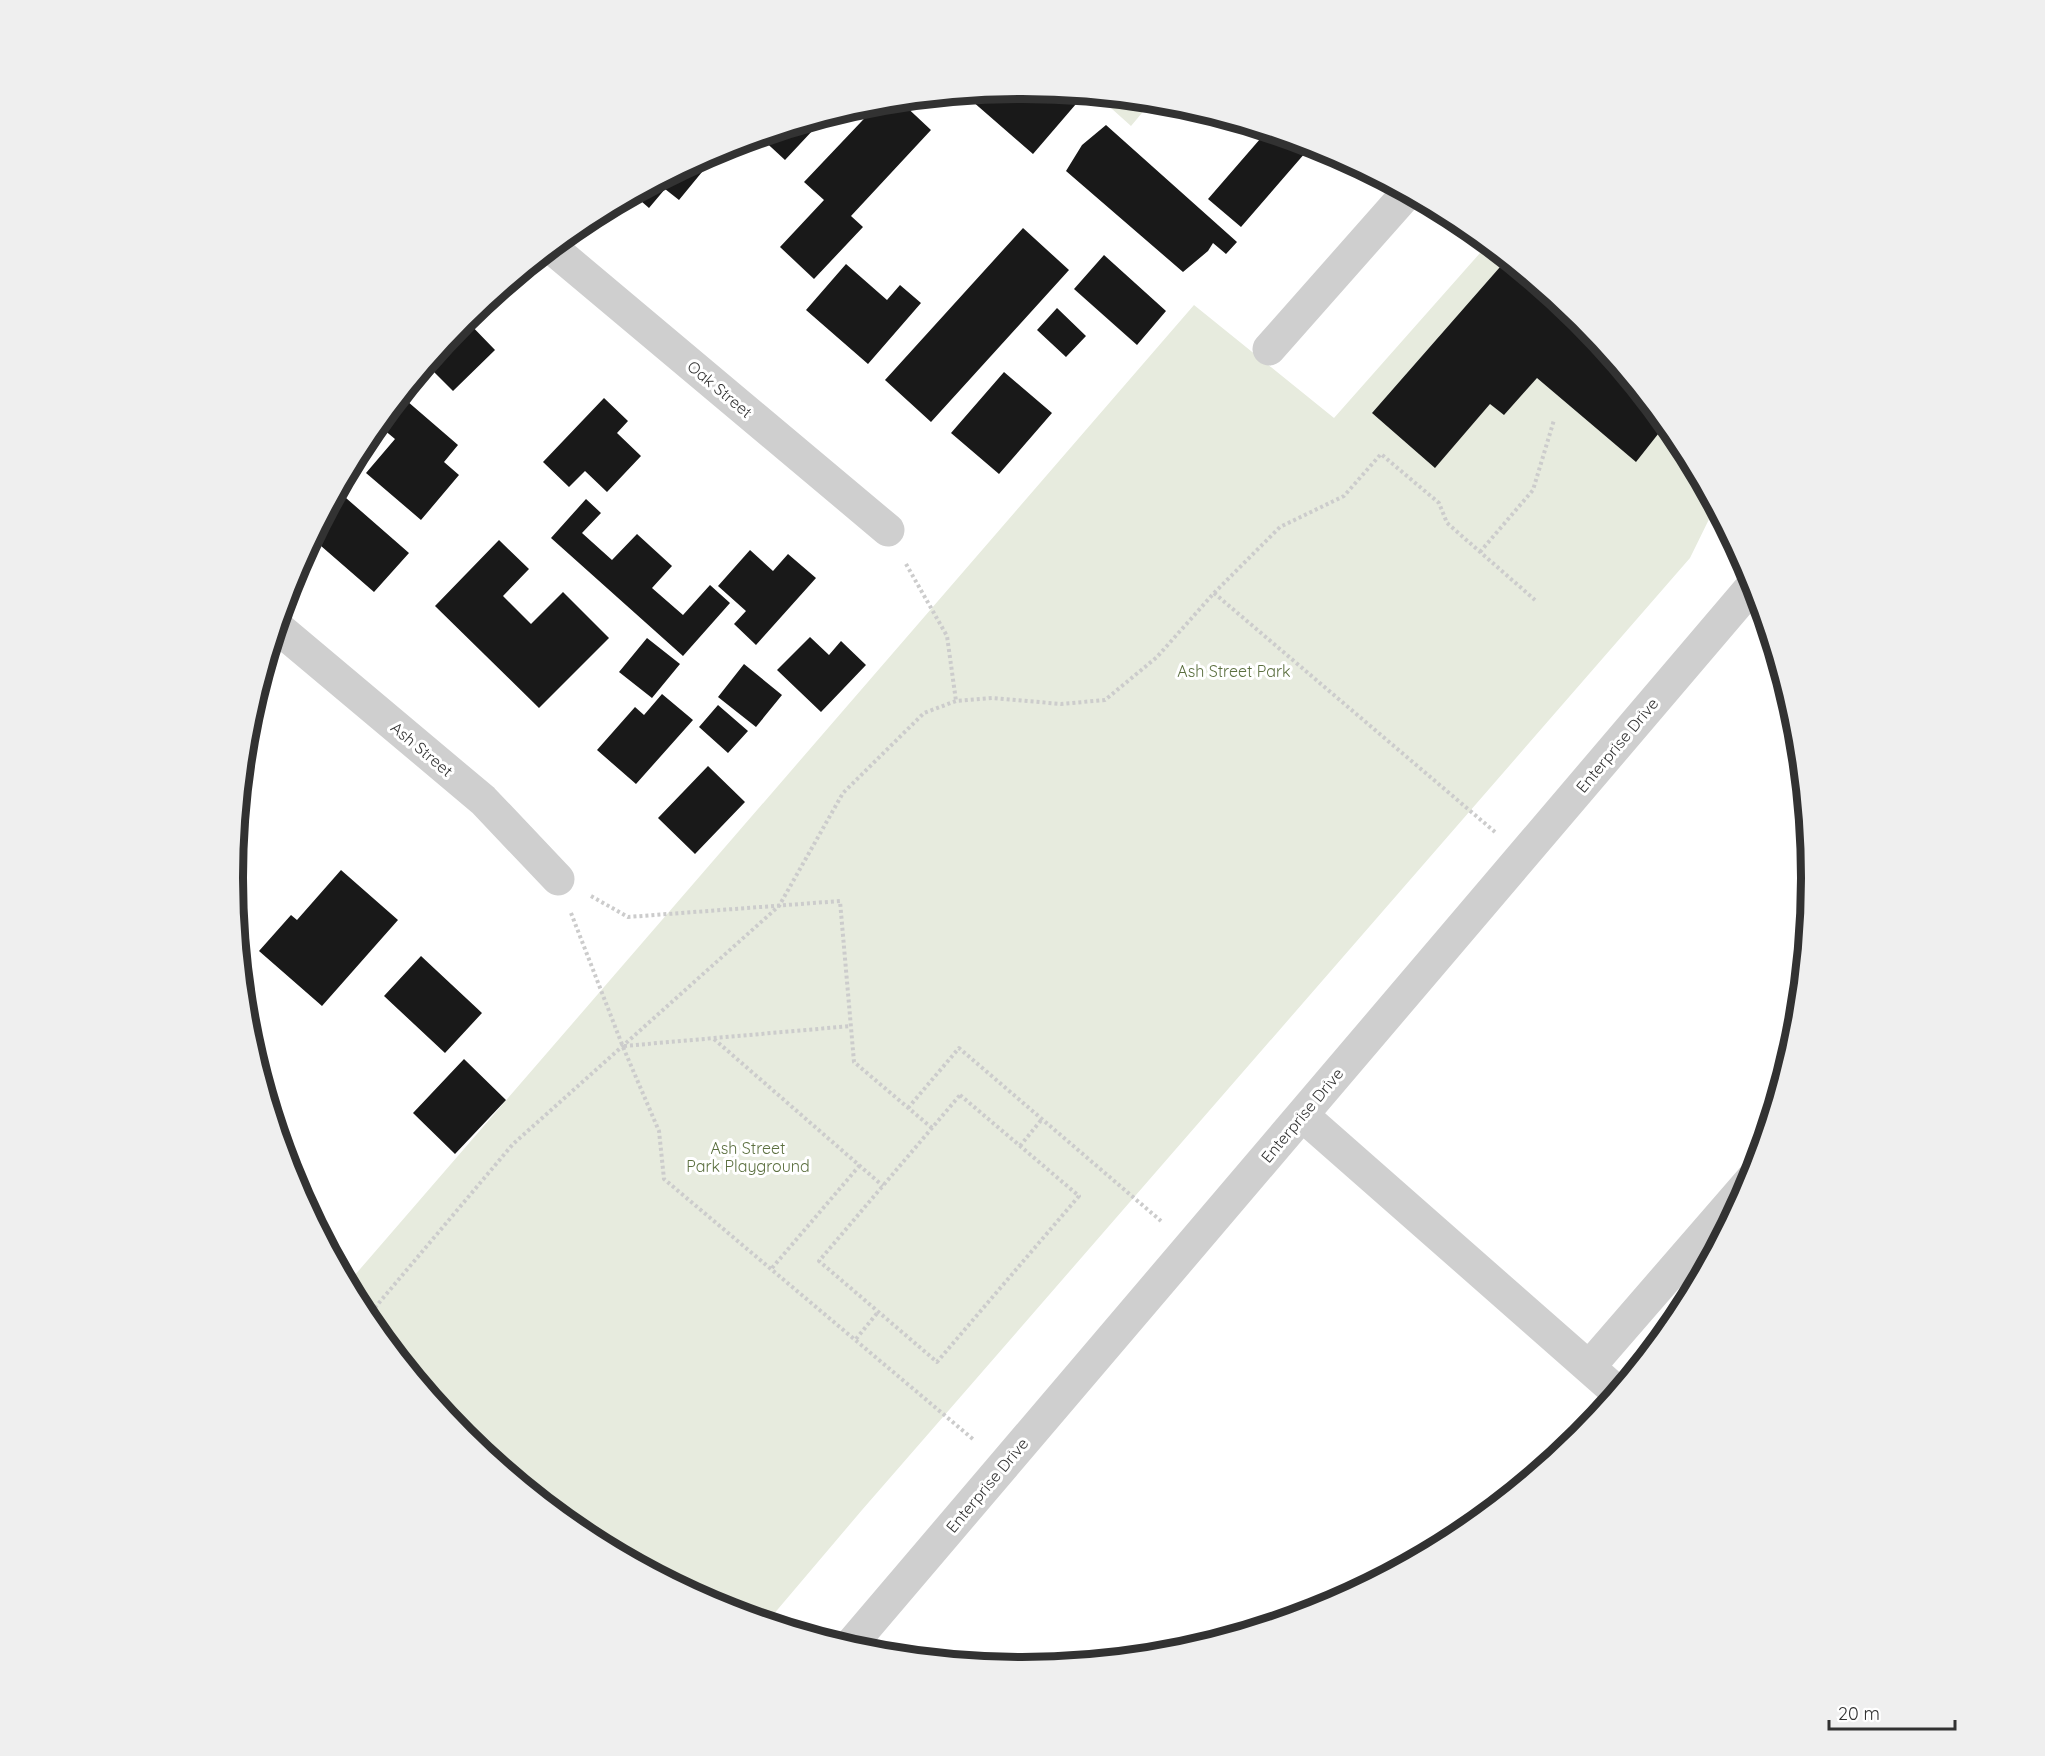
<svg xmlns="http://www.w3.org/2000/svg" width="2045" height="1756" font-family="Quicksand,sans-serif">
<rect width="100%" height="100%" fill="#fff"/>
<path fill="#e7ebde" d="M 1105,97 L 1152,101 L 1131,126 L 1102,100 Z
M 1488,244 L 1581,320 L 1679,440 L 1715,507 L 1690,558 L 862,1510 L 767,1622 L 720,1607 L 584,1534 L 464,1436 L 366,1316 L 348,1283 L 1194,305 L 1334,418 Z"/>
<path fill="#191919" d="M 1023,89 L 1063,93 L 1076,104 L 1033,154 L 964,94 Z
M 900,101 L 931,130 L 851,216 L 863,227 L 814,279 L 780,247 L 824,200 L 804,182 L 879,103 Z
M 807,122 L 814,129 L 785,160 L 760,137 Z
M 1106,125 L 1237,242 L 1226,254 L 1213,243 L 1208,251 L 1183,272 L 1066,171 L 1082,145 Z
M 1267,131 L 1312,145 L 1241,227 L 1208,199 Z
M 692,164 L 702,172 L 679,200 L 665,189 L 649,208 L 634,195 Z
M 1023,228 L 1069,270 L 931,422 L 885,380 Z
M 1104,255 L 1166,311 L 1137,345 L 1074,289 Z
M 1507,259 L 1581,320 L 1666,424 L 1636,462 L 1537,378 L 1504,415 L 1490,404 L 1435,468 L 1372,413 Z
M 846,264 L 887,300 L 900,285 L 921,303 L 868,364 L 806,310 Z
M 1057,308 L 1086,336 L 1066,357 L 1037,330 Z
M 465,319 L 495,350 L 453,391 L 427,365 Z
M 1004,372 L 1052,413 L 999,474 L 951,433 Z
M 604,398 L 628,421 L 617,433 L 641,456 L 607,492 L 585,471 L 569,487 L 543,462 Z
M 407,401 L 458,445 L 444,462 L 459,475 L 421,520 L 366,473 L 395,439 L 383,429 Z
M 338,491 L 409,553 L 374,592 L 313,539 Z
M 586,499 L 601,513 L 582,533 L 612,560 L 637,534 L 672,566 L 652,588 L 683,615 L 710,585 L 730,603 L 683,656 L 551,538 Z
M 499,540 L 529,569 L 503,596 L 531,624 L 563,592 L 609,638 L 539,708 L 435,606 Z
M 750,550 L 773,571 L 788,554 L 816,578 L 756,645 L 734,624 L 746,611 L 718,586 Z
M 810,637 L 829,655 L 841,641 L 866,665 L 821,712 L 777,670 Z
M 647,638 L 680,664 L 652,698 L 619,672 Z
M 744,664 L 782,695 L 756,727 L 718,697 Z
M 662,694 L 693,720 L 636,784 L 597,750 L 635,707 L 644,715 Z
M 718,705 L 748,731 L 728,753 L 699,727 Z
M 708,766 L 745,802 L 695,854 L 658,818 Z
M 341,870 L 398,920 L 322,1006 L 259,951 L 291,915 L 297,920 Z
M 421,956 L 482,1013 L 445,1053 L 384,996 Z
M 464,1059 L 506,1100 L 455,1154 L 413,1113 Z
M 284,1150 L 299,1164 L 291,1173 L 285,1155 Z"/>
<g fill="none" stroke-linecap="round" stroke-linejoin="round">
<path stroke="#ccc" stroke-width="4" stroke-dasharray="3 3" stroke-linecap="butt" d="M 1480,552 L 1533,490 L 1554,420
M 906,564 L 947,636 L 956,701
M 1214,593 L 1495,832
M 591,896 L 628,917 L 840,901 L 854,1062 L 932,1128
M 571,913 L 623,1047 L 659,1131 L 664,1179 L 974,1440
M 714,1039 L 883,1186
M 624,1046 L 851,1026
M 960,1095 L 1079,1196 L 937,1362 L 819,1261 Z
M 908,1108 L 959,1048 L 1161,1221
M 1020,1146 L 1042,1119
M 772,1268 L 860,1165
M 367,1317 L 513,1144 L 779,906 L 843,793 L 924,713 L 956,701 L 993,698 L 1061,704 L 1105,700 L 1157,657 L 1214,593 L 1280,527 L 1344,496 L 1381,454 L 1439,503 L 1447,523 L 1535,600
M 856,1339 L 878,1312"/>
<path stroke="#cfcfcf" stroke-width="33" d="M 552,248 L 888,530
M 1269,349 L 1407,193
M 277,627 L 483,800 L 558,879
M 1302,1115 L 1617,1392
M 1589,1367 L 1752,1179
M 849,1647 L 1754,584"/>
</g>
<g text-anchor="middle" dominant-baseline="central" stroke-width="6" stroke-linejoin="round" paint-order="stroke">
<g font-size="16" fill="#323232" stroke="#fff">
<text transform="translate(720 389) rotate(40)">Oak Street</text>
<text transform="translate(1617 745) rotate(-50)">Enterprise Drive</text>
<text transform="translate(422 749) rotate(40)">Ash Street</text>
<text transform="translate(1302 1115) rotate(-50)">Enterprise Drive</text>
<text transform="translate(987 1485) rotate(-50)">Enterprise Drive</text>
</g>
<g font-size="16" fill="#5b6f3f" stroke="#fff">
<text x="1234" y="671">Ash Street Park</text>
<text x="748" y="1148">Ash Street<tspan x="748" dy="18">Park Playground</tspan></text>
</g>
</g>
<path d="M0 0H2045V1756H0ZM243 878a779 779 0 1 1 1558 0a779 779 0 1 1-1558 0Z" fill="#efefef" fill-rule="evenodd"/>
<path fill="none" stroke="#323232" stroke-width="8" d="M243 878a779 779 0 1 1 1558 0a779 779 0 1 1-1558 0Z"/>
<path d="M1829 1720v9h126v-9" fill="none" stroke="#323232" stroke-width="3"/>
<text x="1838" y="1720" font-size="18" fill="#323232" stroke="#ffffff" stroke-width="4.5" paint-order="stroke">20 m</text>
</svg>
